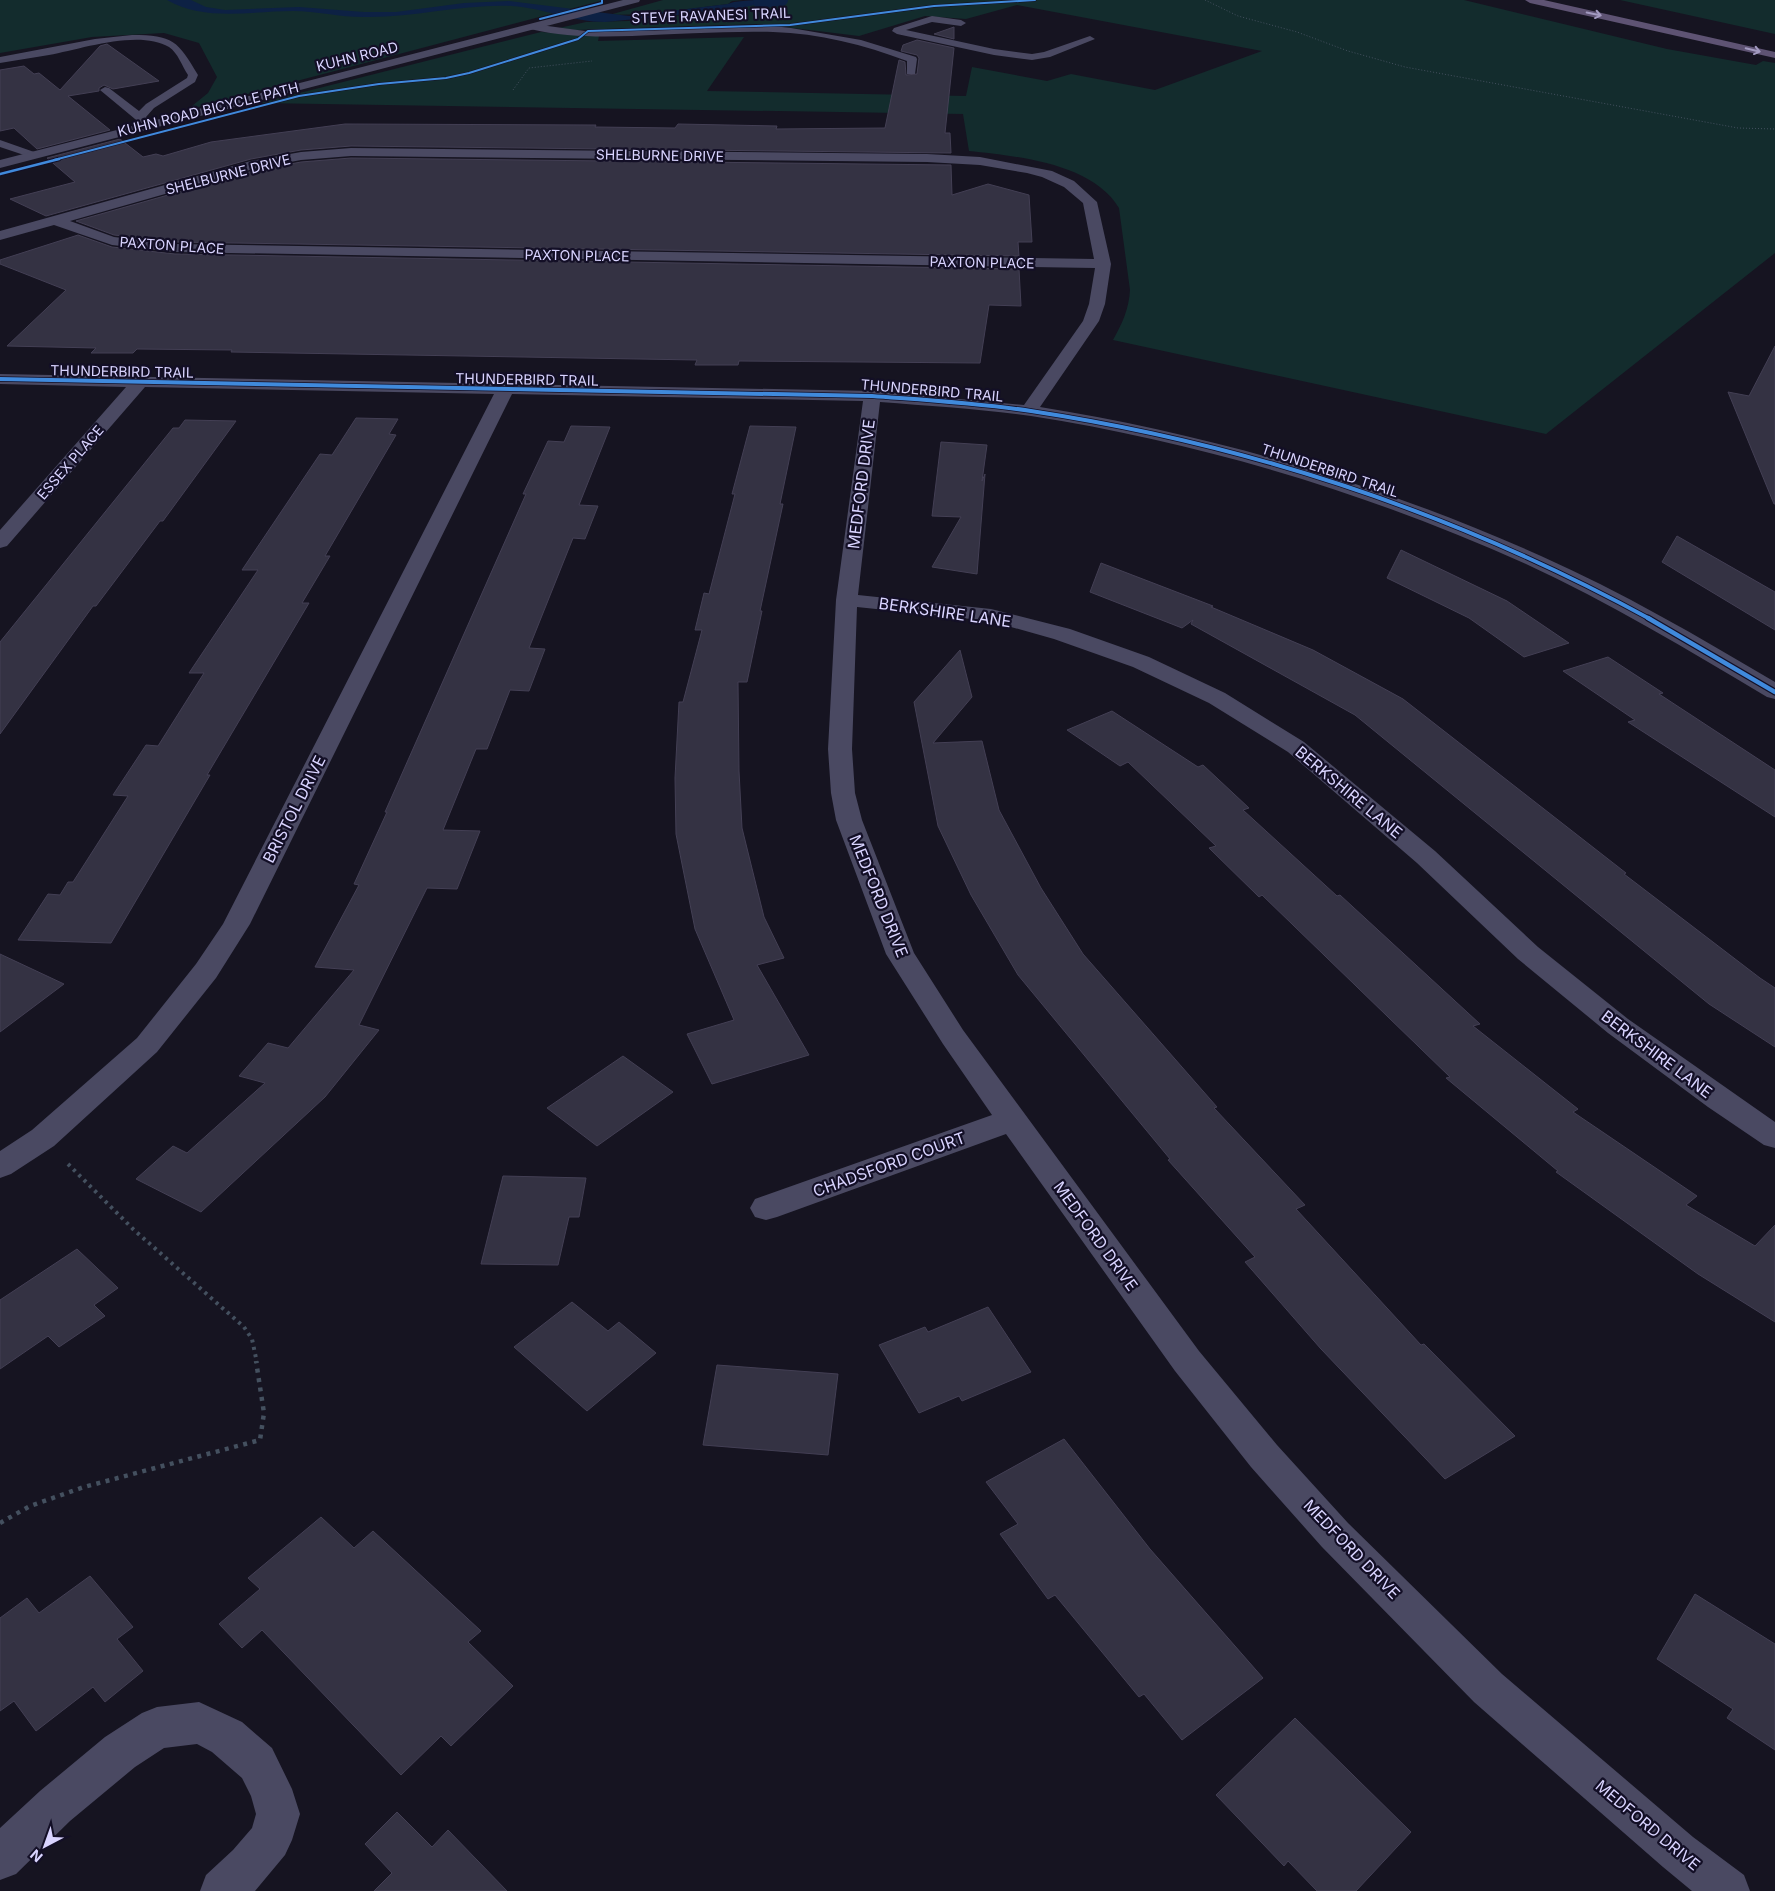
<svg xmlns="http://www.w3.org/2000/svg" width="1775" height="1891" font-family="Inter,sans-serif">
<rect width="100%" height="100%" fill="#161421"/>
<path fill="#132c2d" d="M 0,0 L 604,0 L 187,110 L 208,93 L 217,77 L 199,43 L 164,33 L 92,37 L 0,53 Z
M 663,0 L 743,0 L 732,1 L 728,4 L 648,14 L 609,15 Z
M 778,0 L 1464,0 L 1667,49 L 1756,65 L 1763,61 L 1775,63 L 1775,253 L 1546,434 L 1113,340 C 1122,324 1129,309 1130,290 L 1119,208 C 1092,163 1016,156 969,151 L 963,114 L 260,103 L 541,32 L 599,36 L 598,41 L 744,37 L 707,91 L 966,96 L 972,67 L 1047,81 L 1071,74 L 1155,90 L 1262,51 L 1017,5 L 966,19 L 925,16 L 859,36 L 760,24 L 576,30 L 559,28 L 586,22 L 628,21 L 718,11 L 741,14 L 743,14 L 731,9 Z
M 1620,0 L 1775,0 L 1775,34 Z"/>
<path fill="#0d2144" d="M 167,0 L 191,0 L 206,7 L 225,10 L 299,7 L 364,12 L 396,12 L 464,3 L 509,1 L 629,16 L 728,4 C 736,0 765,0 778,0 L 731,10 L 744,14 L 741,14 L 718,11 L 605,22 C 573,22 543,8 512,6 C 464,4 417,17 369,17 C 343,18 318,11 293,11 C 252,11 205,22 167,0 Z"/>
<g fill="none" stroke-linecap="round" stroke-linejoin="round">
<path stroke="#0d2144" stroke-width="12" d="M 759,2 L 782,0"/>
</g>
<path fill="#343243" stroke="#433f54" d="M 954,27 L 954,39 L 934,34 Z
M 917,40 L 954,48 L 945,133 L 950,133 L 951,153 L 351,146 L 301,150 L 251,159 L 46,216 L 10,199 L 75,182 L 47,158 L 120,139 L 143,157 L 156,154 L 163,156 L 211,142 L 345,124 L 596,125 L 595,127 L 675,128 L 678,124 L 777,126 L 776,129 L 885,128 L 899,60 L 905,62 L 906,75 L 917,74 L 919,58 L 917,55 L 901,51 L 903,45 Z
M 107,44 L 159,81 L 113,89 L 104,85 L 99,88 L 99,91 L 68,96 L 110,130 L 37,149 L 14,128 L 0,131 L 0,70 L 24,66 L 34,74 L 39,73 L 60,90 L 100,46 Z
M 351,158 L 951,165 L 952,195 L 988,184 L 1029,195 L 1032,242 L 1018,242 L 1019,256 L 175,242 L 114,235 L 76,221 L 253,171 L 301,162 Z
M 78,235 L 112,247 L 175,254 L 1019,269 L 1021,306 L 989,305 L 980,363 L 739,361 L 738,365 L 695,365 L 697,360 L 231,352 L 232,350 L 137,349 L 133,353 L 91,353 L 96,348 L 7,346 L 66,290 L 0,264 L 0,260 Z
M 1775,346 L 1775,504 L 1774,504 L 1728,392 L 1749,396 Z
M 356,418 L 398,419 L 389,434 L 396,435 L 325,556 L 330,556 L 302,603 L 309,603 L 207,775 L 210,775 L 111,943 L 18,940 L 48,894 L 60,895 L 68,882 L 73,882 L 128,796 L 113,795 L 146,745 L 158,746 L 204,673 L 189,673 L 258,570 L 242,570 L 320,454 L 332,455 Z
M 185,420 L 236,421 L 163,521 L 160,521 L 96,606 L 93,606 L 0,734 L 0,642 L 173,428 L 179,428 Z
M 571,426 L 610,427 L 579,505 L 598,506 L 585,539 L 573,538 L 529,648 L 545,649 L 529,691 L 510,690 L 487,749 L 476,749 L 443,830 L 480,831 L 457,889 L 427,888 L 359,1025 L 379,1030 L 325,1097 L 201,1212 L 136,1179 L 173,1146 L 187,1153 L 265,1083 L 239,1076 L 268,1043 L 288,1048 L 354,970 L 315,967 L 359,885 L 354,884 L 387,812 L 385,812 L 526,494 L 523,494 L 548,441 L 564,442 Z
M 750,426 L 796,427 L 780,504 L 783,504 L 760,611 L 762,611 L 747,682 L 738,682 L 739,771 L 742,828 L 764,917 L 784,958 L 757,965 L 809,1055 L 712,1084 L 687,1034 L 734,1020 L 695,929 L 676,834 L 675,778 L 679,702 L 683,702 L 702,630 L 695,630 L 704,593 L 709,594 L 735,494 L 732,494 Z
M 941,442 L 987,445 L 982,481 L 985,474 L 977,574 L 932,567 L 961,517 L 932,516 Z
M 1677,536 L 1775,592 L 1775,630 L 1662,562 Z
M 1401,550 L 1507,601 L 1569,643 L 1524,657 L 1469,618 L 1387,578 Z
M 1101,563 L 1213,606 L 1211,607 L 1313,650 L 1403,699 L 1626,873 L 1624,874 L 1760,978 L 1775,988 L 1775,1047 L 1709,1004 L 1355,715 L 1191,624 L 1193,620 L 1182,628 L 1090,592 Z
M 960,650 L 972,697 L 933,743 L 982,741 L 999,810 L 1041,888 L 1083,954 L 1217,1107 L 1214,1108 L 1305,1205 L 1296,1209 L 1421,1345 L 1424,1344 L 1515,1436 L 1445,1479 L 1321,1349 L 1245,1262 L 1255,1257 L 1168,1160 L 1170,1159 L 1018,975 L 971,895 L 938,826 L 914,702 Z
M 1608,657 L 1663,693 L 1659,694 L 1775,770 L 1775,817 L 1628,722 L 1635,720 L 1563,671 Z
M 1112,711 L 1198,767 L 1203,765 L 1249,808 L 1243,810 L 1337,896 L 1340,895 L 1480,1024 L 1473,1026 L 1578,1109 L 1573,1112 L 1697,1196 L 1686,1205 L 1755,1246 L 1775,1225 L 1775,1322 L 1698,1274 L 1556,1172 L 1558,1171 L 1446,1078 L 1450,1077 L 1262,895 L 1259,897 L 1209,848 L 1216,846 L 1128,762 L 1120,766 L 1067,730 Z
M 0,954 L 64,984 L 0,1032 Z
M 623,1056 L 673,1092 L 597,1146 L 547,1108 Z
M 503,1176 L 586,1178 L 579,1217 L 569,1217 L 558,1265 L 481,1264 Z
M 77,1249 L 118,1288 L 94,1305 L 105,1316 L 59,1347 L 48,1336 L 0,1369 L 0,1300 Z
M 572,1302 L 608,1331 L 619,1322 L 656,1353 L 587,1411 L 514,1347 Z
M 988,1307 L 1031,1372 L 962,1401 L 959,1396 L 919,1413 L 879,1345 L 925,1327 L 928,1332 Z
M 717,1365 L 838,1374 L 828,1455 L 703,1445 Z
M 1064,1439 L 1150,1549 L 1263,1678 L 1182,1740 L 1144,1694 L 1139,1697 L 1055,1595 L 1048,1599 L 1000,1534 L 1018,1524 L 986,1482 Z
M 321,1517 L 354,1548 L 373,1531 L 481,1631 L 468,1642 L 513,1686 L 451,1746 L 441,1736 L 401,1775 L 262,1630 L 242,1648 L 219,1624 L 260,1589 L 248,1578 Z
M 90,1576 L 133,1627 L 117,1639 L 143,1671 L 105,1702 L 93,1687 L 36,1731 L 14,1701 L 0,1711 L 0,1618 L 27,1598 L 39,1613 Z
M 1695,1594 L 1775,1644 L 1775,1750 L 1727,1718 L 1733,1709 L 1657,1659 Z
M 1295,1718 L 1411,1832 L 1356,1891 L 1317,1891 L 1288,1861 L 1284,1866 L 1216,1795 Z
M 397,1812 L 432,1847 L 448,1830 L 507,1891 L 374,1891 L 392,1873 L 365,1844 Z"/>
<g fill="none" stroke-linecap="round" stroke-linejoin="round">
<path stroke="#44505f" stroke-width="1" stroke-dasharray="1 2" stroke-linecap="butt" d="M 1205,0 L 1238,16 L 1297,32 L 1348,51 L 1405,67 L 1738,128 L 1775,129
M 513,90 L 529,68 L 592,61"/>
<path stroke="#44505f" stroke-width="4" stroke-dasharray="3 4.5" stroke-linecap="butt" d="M 68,1164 L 133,1229 L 244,1327 L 252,1339 L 257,1363"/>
<path stroke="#44505f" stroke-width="4.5" stroke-dasharray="4 5.5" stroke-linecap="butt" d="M 0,1523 L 30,1506 L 84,1487 L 260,1440 L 264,1413 L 256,1361"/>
<path fill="#4a4962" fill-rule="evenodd" d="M 932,16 L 961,20 L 966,23 L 961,26 L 932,22 L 906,30 L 994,49 L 1032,54 L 1044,52 L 1090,36 L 1095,39 L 1050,57 L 1032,60 L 994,55 L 897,34 L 892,31 L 894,28 Z
M 533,24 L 585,31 L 773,26 L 791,28 L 861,40 L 916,57 L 917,59 L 915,74 L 907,74 L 907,61 C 864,45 819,33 773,32 C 726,31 679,34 632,36 C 597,37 564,37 530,29 L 530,25 Z
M 132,35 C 173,35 178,41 198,75 L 195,82 L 154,108 L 146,117 L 156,125 L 150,128 L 135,119 L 100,90 L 105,87 L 109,88 L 139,111 L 146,104 L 187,78 L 188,75 C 182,66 178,53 169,47 C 139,29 81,49 49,55 C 33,58 16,60 0,63 L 0,57 L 95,39 Z
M 0,140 L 37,153 L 39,155 L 33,158 L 0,147 Z"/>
<path fill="#4a4962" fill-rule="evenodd" d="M 623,0 L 640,0 L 639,2 L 0,168 L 0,160 Z
M 351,148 L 927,154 L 980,157 L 1052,171 L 1074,181 L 1097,202 L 1111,264 L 1105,304 L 1099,321 L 1040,407 C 1213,435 1381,484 1541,556 C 1622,592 1699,637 1775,682 L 1775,699 L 1767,697 C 1688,650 1609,602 1526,564 C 1368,493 1203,443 1031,416 C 981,409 931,406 880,402 L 858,595 L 991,609 L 1070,629 L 1149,657 L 1225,693 L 1304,742 L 1435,851 L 1538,947 L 1628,1019 L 1775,1122 L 1775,1148 L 1764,1145 L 1708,1107 L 1608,1033 L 1518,959 L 1417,863 L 1288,752 L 1209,703 L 1133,667 L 1054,639 L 990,621 L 857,607 L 852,749 L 855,793 L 862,820 L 914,953 L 963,1030 L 1199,1351 L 1277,1445 L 1348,1523 L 1502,1674 L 1693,1837 L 1744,1875 L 1750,1891 L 1692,1891 L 1663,1867 L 1474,1702 L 1322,1547 L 1251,1467 L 1175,1371 L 1006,1134 L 777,1217 L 766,1220 L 755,1217 L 750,1208 L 755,1199 L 992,1115 L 943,1044 L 886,954 L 836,820 L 831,793 L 828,749 L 836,600 L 863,401 L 512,394 L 250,924 L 216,978 L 157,1052 L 54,1146 L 11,1174 L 0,1178 L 0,1151 L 32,1130 L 137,1038 L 196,964 L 223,924 L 494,394 L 145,387 L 7,546 L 0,548 L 0,530 L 126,387 L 0,384 L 0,374 L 872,391 L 1024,405 L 1083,321 L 1089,304 L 1095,268 L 175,252 L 112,245 L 54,225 L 0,240 L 0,231 L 251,161 L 301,152 ZM 351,156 L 927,162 L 980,165 L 1027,173 L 1042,177 L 1064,187 L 1083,203 L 1094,259 L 175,244 L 114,237 L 70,221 L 253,169 L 301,160 Z
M 199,1702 L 242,1722 L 272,1748 L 292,1789 L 300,1814 L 292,1840 L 285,1855 L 255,1891 L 200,1891 L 206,1875 L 233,1850 L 252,1828 L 256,1814 L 251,1796 L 242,1778 L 212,1752 L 197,1744 L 164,1748 L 135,1767 L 70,1821 L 16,1874 L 0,1880 L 0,1828 L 40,1791 L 105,1737 L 142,1713 L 157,1707 Z"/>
<path fill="#5e5373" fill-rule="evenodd" d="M 1525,0 L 1544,0 L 1775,52 L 1775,58 L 1530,3 Z"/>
<defs>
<path id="cycleway-far3" d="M 540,19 L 602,3 L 602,0
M 54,160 L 299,96 L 379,84 L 446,78 L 469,73 L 578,39 L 588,31 L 790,25 L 934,6 L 1035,0"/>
<path id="cycleway-far2" d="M 0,174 L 59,159"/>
<path id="cycleway-far1" d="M 0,379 L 872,396 C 925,400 979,403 1031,411 C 1248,444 1458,514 1650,619"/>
<path id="cycleway" d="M 1648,618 L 1775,692"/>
</defs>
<use href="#cycleway-far3" stroke="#130f26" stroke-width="3"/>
<use href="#cycleway-far2" stroke="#130f26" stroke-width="4.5"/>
<use href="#cycleway-far1" stroke="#130f26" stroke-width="5.5"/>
<use href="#cycleway" stroke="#130f26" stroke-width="7"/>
<use href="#cycleway-far3" stroke="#408adc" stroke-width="2"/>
<use href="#cycleway-far2" stroke="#408adc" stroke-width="2.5"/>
<use href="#cycleway-far1" stroke="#408adc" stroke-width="4"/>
<use href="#cycleway" stroke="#408adc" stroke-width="4.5"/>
</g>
<defs><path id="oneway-shaft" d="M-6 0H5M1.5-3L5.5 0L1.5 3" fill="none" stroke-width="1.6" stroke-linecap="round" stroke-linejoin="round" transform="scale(1.25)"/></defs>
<g stroke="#a29ac0">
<use href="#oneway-shaft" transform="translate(1594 14) rotate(12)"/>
<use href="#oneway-shaft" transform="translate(1753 50) rotate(13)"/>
</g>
<g text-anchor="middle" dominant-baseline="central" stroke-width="4.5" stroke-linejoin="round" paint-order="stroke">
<g font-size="14" fill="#d9d4ff" stroke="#130f26">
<text transform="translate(711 15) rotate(-2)">STEVE RAVANESI TRAIL</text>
<text transform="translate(357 56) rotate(-14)">KUHN ROAD</text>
<text transform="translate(208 109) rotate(-14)">KUHN ROAD BICYCLE PATH</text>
<text transform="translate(660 155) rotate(1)">SHELBURNE DRIVE</text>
<text transform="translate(228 174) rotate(-14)">SHELBURNE DRIVE</text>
<text transform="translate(172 245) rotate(4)">PAXTON PLACE</text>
<text transform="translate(577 255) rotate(1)">PAXTON PLACE</text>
<text transform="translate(982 262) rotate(1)">PAXTON PLACE</text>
<text transform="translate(122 371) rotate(1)">THUNDERBIRD TRAIL</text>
<text transform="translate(527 379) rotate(1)">THUNDERBIRD TRAIL</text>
<text transform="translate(932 390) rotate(5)">THUNDERBIRD TRAIL</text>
<text transform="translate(70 462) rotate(-49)">ESSEX PLACE</text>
<text transform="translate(1330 470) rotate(18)">THUNDERBIRD TRAIL</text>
</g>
<g font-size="16" fill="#d9d4ff" stroke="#130f26">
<text transform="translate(861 484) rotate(-83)">MEDFORD DRIVE</text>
<text transform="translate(945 612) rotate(8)">BERKSHIRE LANE</text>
<text transform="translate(1349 792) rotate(40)">BERKSHIRE LANE</text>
<text transform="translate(294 809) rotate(-63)">BRISTOL DRIVE</text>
<text transform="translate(879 896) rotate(68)">MEDFORD DRIVE</text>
<text transform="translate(1657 1054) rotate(37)">BERKSHIRE LANE</text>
<text transform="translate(889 1164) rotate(-20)">CHADSFORD COURT</text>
<text transform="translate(1096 1236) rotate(54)">MEDFORD DRIVE</text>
<text transform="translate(1352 1549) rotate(46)">MEDFORD DRIVE</text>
<text transform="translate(1648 1825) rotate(40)">MEDFORD DRIVE</text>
</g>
</g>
<g transform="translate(45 1846) rotate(221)" stroke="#130f26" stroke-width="4" paint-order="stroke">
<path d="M0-4L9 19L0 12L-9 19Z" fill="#d9d4ff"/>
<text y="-8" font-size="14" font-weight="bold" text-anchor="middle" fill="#d9d4ff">N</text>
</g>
</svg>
